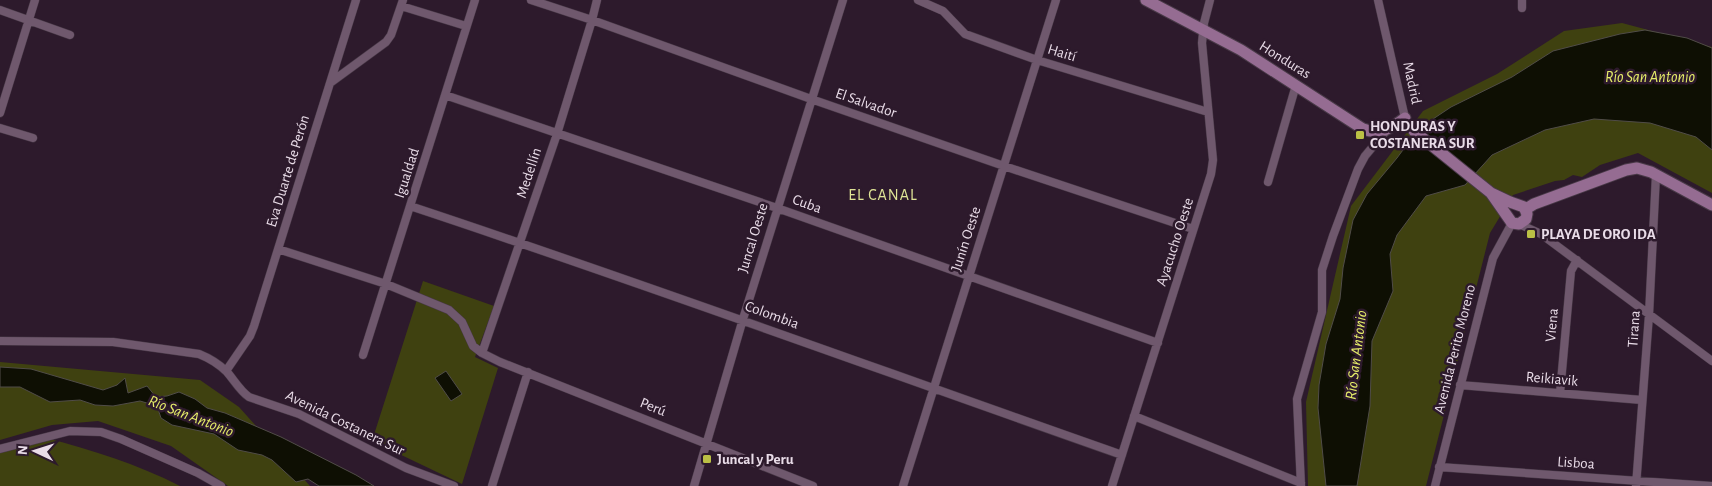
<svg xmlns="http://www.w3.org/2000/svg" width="1712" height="486" font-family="'Alegreya Sans',sans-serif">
<rect width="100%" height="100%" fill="#2d1a2c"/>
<path fill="#3f4110" d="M 1622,23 L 1712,47 L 1712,193 L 1638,153 L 1600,165 L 1582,177 L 1573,175 L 1564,180 L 1555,181 L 1513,195 L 1490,233 L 1426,486 L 1308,486 L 1306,402 L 1351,206 L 1423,111 L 1497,74 L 1564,31 Z
M 423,281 L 494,306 L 475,357 L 498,368 L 462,484 L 372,441 Z
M 0,362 L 200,380 L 239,407 L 310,486 L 228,486 L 171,446 L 98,421 L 52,425 L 0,440 Z
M 46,438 C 92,450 137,464 180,486 L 0,486 L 0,451 Z"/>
<path fill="#0e0f03" stroke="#504c48" d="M 1645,30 L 1687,38 L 1712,48 L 1712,150 L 1696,137 L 1650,123 L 1594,119 L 1545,130 L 1492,155 L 1465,185 L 1426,196 L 1397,235 L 1390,254 L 1393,291 L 1372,341 L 1370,406 L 1357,486 L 1326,486 L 1318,408 L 1319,385 L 1326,344 L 1340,299 L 1343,268 L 1353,220 L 1367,194 L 1397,158 L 1414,135 L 1433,119 L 1451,107 L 1512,77 L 1553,51 L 1620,34 Z
M 0,367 L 31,369 L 103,390 L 117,385 L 125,378 L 128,393 L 147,386 L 156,397 L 167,396 L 179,392 L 195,399 L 207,408 L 225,413 L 281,437 L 356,475 L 374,486 L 319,486 L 308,479 L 296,482 L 272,460 L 262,455 L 238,450 L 214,434 L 172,425 L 161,418 L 157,406 L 140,401 L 113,406 L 95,405 L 80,400 L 50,402 L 20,387 L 0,387 Z
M 446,371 L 462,394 L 451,401 L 435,378 Z"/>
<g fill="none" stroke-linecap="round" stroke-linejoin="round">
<defs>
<path id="minor" d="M 531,0 L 592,20 L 811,99 L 1004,166 L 1193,229
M 918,0 L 943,11 L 965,34 L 1037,60 L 1208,112
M 1378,0 L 1405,118 L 1406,122 L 1414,131
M 401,6 L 466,26
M 1522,8 L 1522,0
M 0,10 L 70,35
M 330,83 L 356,0
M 445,95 L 777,208 L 1158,343
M 0,113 L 35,0
M 0,128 L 33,138
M 1268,182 L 1296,85
M 410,206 C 649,285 885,372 1122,455
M 1519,224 L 1541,234 L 1712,361
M 278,249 L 386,284 L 449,310 L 462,322 L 473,346 L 482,353 L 500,362 L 813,486
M 0,341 L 113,342 L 199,354 C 209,358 219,364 227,372 C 234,380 240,391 249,397 L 299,414 L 406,468 L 454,486
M 482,353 L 557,134 L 592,20 L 597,0
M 363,355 L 475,0
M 226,371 L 250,336 L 254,326 L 330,83 L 386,42 L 391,35 L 403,0
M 1460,385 L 1642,400
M 1560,393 L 1571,271 L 1577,260
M 1134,416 L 1301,483
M 0,449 L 70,431 L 101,432 L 121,439 L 198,473 L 221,486
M 1439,467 L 1711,486
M 492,486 L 528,372
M 694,486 L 743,319 L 843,0
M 903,486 L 1056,0
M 1112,486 L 1211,174 L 1213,160 L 1202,43 L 1204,23 L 1210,0
M 1301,486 L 1297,399 L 1322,312 L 1322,270 L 1333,236 L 1358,169 L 1365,156 L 1386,131
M 1435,486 L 1493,258 L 1512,223
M 1636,486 L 1649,315 L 1656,175"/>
<path id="secondary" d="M 1146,0 L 1241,50 L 1363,129 C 1380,135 1392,128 1405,118
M 1414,131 L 1491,193 L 1512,223 L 1519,224 L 1526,219 L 1527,214 L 1524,207 L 1510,202 L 1491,193
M 1526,209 L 1534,204 L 1626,170 L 1637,168 L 1651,172 L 1712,205"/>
</defs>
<use href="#minor" stroke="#483947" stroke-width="9"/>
<use href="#secondary" stroke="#483947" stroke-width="13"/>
<use href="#minor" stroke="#6f586d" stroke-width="8"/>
<use href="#secondary" stroke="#956c92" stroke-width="11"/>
</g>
<g fill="#bbc045" stroke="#2d1a2c" stroke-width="2">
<rect x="1355" y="130" width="10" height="10" rx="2.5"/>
<rect x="1526" y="229" width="10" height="10" rx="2.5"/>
<rect x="702" y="454" width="10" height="10" rx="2.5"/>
</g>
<g text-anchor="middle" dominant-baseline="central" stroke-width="5" stroke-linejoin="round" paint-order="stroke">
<g font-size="15" fill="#e9dce8" stroke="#2d1a2c">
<text transform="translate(1062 53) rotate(17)">Haití</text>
<text transform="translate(1285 60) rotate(32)">Honduras</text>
<text transform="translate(1412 83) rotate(78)">Madrid</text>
<text transform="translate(866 103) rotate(19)">El Salvador</text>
<text transform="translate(288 171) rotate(-73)">Eva Duarte de Perón</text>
<text transform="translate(407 173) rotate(-72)">Igualdad</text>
<text transform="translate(529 173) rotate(-72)">Medellín</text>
<text transform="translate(807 204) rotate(20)">Cuba</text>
<text transform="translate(753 238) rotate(-73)">Juncal Oeste</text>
<text transform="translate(966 239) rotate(-72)">Junín Oeste</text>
<text transform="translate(1175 242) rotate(-72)">Ayacucho Oeste</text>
<text transform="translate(772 315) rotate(20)">Colombia</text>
<text transform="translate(1552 325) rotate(-85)">Viena</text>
<text transform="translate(1634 329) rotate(-86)">Tirana</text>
<text transform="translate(1455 349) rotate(-76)">Avenida Perito Moreno</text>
<text transform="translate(1552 379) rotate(5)">Reikiavik</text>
<text transform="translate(653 407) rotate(22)">Perú</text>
<text transform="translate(345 423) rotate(26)">Avenida Costanera Sur</text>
<text transform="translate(1576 463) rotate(4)">Lisboa</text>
</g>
<g font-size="15" font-weight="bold" fill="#e9dce8" stroke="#2d1a2c" text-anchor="start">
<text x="1370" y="126">HONDURAS Y<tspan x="1370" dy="17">COSTANERA SUR</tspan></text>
<text x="1541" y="234">PLAYA DE ORO IDA</text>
<text x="717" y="459">Juncal y Peru</text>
</g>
<g font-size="16" font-style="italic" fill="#e6ed69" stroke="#2d1a2c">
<text x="1650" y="77">Río San Antonio</text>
<text transform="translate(1356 355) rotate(-83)">Río San Antonio</text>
<text transform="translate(191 416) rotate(21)">Río San Antonio</text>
</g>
<g font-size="16" letter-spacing="1" fill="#dfe496" stroke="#2d1a2c">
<text x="883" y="195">EL CANAL</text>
</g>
</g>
<g transform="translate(35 451) rotate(274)" stroke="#2d1a2c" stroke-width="4" paint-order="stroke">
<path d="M0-4L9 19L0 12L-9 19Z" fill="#e9dce8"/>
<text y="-8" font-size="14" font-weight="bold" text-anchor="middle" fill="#e9dce8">N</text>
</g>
</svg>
